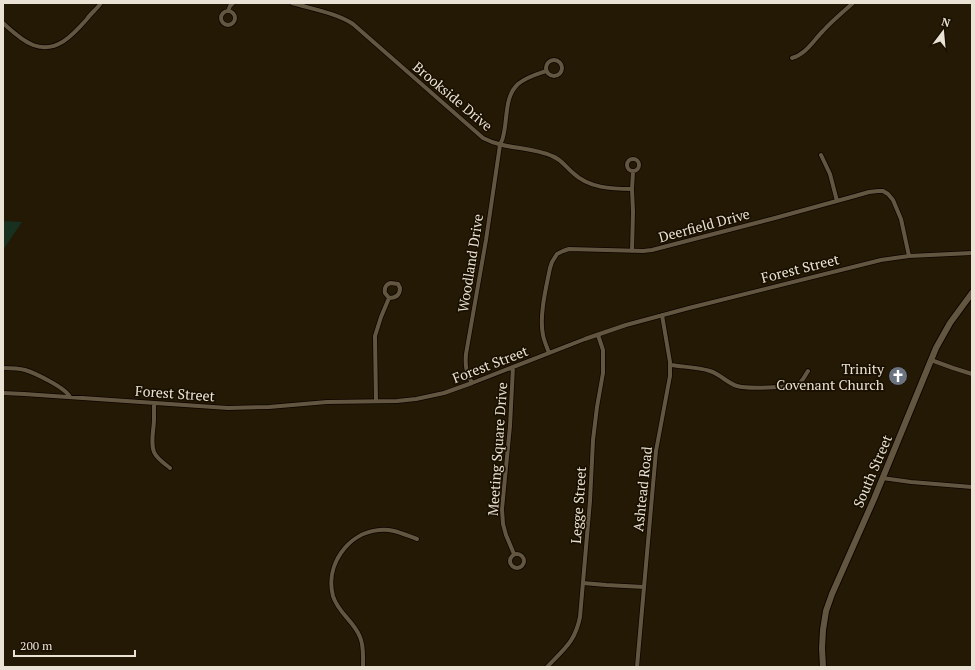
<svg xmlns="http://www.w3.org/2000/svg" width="975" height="670" font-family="'PT Serif',serif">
<rect width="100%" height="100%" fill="#241904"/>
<path fill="#173020" d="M 3,221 L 22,222 L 3,250 Z"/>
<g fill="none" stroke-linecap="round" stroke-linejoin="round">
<defs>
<path id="street" d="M 292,3 C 312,9 336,13 353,24 L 483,138 C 506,150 529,146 552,156 C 561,159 566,167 573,173 C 589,188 611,189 632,189
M221 18a7 7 0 1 1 14 0a7 7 0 1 1-14 0Z
M 228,11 L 230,6 L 233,3
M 3,23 C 12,31 21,40 33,45 C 56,54 73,35 87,19 C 91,13 97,9 101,3
M 792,58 C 806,54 813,41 823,31 C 832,21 843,12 853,3
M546 68a8 8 0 1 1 16 0a8 8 0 1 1-16 0Z
M 821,155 L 830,174 L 837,201
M627 165a6 6 0 1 1 12 0a6 6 0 1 1-12 0Z
M 632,251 L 633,212 L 632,189 L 633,172
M 549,353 C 547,347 544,341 543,335 C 539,316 546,288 550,268 L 552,262 L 557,254 L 563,251 L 569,249 L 643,251 L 652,250 L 775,218 L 855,196 L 869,192 L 878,191 L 883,191 L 888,194 L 893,200 L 901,219 L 909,256
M 931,360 L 953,368 L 972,374
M 671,365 C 683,367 698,367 710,371 C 720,374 727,383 737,386 C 747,389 790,388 799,383 C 803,381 805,375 808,371
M 513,367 L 510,426 L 502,509 L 503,524 L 506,535 L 514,554
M 3,368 C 10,368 18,368 25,370 C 35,373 66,388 70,397
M 472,383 C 466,373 465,365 466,354 L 486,240 L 500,145 C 501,142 503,139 503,137 C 508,119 504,97 518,84 C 526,77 537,74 546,71
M 3,393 L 24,394 L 228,408 L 269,407 L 327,402 L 397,401 L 416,399 L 444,393 L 472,383 L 585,339 L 626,325 L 689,308 L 881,260 L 909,256 L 972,253
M 376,401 L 375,336 L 381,317 L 389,298 C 396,298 400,295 400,288 L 398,284 L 391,283 C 386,284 384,288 385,293 L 389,298
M 154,403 C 154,409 154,414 154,419 C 154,430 150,442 154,452 C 157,459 164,463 170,468
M 882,478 L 911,482 L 972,487
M510 561a7 7 0 1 1 14 0a7 7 0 1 1-14 0Z
M 583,583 L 606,585 L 644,587
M 363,667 C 363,657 364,646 360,637 C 354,621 338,613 333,596 C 325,566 347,533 379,530 C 392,528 405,535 417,539
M 547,667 C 564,649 575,642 580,617 L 590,501 L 593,440 L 597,407 L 603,373 L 603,350 L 598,335
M 637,667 L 656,451 L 670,376 L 670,362 L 662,315"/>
<path id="secondary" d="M 823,667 L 822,648 L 823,630 L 826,611 L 832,594 L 874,499 L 936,348 L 950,323 L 972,293"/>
</defs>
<use href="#street" stroke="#0d0400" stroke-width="5.5"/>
<use href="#secondary" stroke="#0d0400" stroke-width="8"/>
<use href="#street" stroke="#635640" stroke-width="4"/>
<use href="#secondary" stroke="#635640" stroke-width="6"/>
</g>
<defs>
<symbol id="church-disc" viewBox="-11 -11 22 22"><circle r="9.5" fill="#6b7280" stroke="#1a1000"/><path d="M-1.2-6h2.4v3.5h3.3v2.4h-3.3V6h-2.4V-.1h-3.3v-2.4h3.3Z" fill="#fff"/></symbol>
</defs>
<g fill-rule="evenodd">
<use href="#church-disc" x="887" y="365" width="22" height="22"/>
</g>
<g text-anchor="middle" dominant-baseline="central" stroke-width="3.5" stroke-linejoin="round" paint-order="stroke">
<g font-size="14" fill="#eae2d5" stroke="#1a1000">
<text transform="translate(453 96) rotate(40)">Brookside Drive</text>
<text transform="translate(704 225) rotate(-15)">Deerfield Drive</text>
<text transform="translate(470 263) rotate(-81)">Woodland Drive</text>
<text transform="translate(800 268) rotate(-14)">Forest Street</text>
<text transform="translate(490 364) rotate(-21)">Forest Street</text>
<text transform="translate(175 393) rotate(4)">Forest Street</text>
<text transform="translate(497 449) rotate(-86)">Meeting Square Drive</text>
<text transform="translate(872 471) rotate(-67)">South Street</text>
<text transform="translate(642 489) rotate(-84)">Ashtead Road</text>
<text transform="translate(578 505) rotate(-86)">Legge Street</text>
</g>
<g font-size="14" fill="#eae2d5" stroke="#1a1000" text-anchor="end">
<text x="884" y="368">Trinity<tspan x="884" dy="16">Covenant Church</tspan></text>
</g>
</g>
<rect width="975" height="670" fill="none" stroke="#eae2d5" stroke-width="8"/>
<g transform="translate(943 32) rotate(16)" stroke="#1a1000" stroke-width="3" paint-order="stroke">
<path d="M0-3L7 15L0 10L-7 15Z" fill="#eae2d5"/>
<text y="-6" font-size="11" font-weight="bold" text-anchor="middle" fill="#eae2d5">N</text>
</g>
<path d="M14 650v6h121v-6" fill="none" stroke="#eae2d5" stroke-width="2"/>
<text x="20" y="650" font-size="12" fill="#eae2d5" stroke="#1a1000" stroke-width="3" paint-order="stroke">200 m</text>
</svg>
